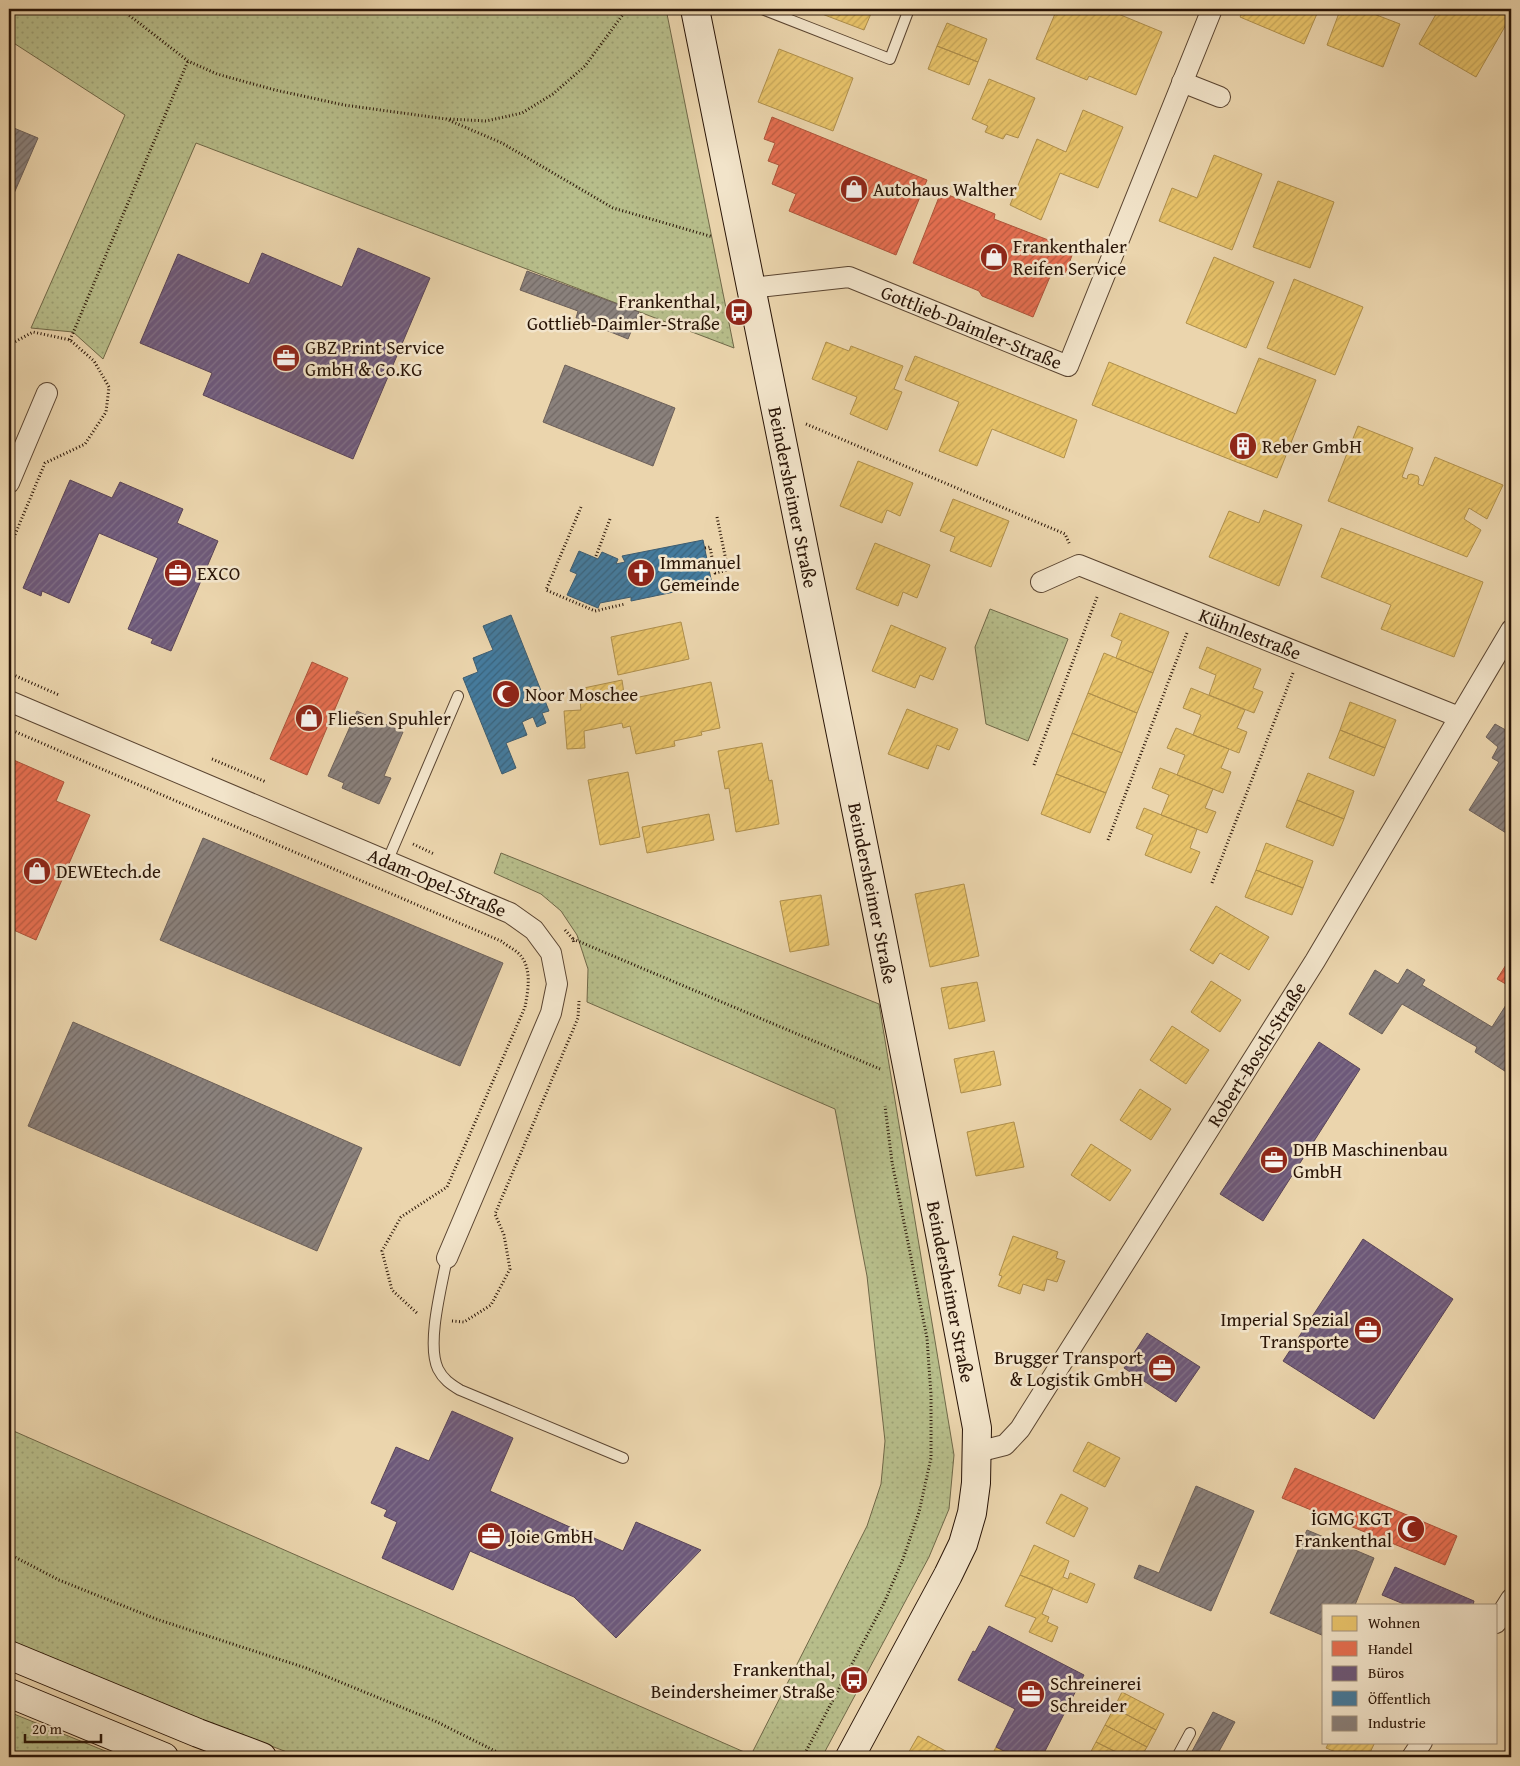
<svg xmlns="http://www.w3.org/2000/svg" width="1520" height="1766" font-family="'Gentium Book Plus',serif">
<defs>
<pattern id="grass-dots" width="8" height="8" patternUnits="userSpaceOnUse" patternTransform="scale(1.25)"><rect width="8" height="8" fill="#b7bd8a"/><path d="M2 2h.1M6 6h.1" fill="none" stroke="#9da276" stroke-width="1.8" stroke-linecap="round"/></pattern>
<pattern id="homes-hatch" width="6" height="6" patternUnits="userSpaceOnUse" patternTransform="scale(1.25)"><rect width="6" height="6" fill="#e9c46a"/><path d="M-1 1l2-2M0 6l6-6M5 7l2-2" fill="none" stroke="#c8a85a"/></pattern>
<pattern id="shops-hatch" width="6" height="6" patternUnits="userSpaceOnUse" patternTransform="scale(1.25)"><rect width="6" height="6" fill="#e76f51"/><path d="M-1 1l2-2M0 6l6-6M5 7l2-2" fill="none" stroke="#bb5a41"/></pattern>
<pattern id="offices-hatch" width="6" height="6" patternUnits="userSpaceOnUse" patternTransform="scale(1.25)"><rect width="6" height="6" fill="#6d597a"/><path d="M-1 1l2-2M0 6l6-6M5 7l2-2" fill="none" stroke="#827188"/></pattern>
<pattern id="public-hatch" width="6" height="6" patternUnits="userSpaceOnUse" patternTransform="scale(1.25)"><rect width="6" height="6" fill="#457b9d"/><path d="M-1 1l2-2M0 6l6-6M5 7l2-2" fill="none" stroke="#3a647e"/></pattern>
<pattern id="industry-hatch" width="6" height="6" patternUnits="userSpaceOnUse" patternTransform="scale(1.25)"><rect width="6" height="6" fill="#8a817c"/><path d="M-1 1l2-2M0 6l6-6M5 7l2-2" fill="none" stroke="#716864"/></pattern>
</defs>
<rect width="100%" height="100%" fill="#ebd5ad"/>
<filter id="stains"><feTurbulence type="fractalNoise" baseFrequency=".004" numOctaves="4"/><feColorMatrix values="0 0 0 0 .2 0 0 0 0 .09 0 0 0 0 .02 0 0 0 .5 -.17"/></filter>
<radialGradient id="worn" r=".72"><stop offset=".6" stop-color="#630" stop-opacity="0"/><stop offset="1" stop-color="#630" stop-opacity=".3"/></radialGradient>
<path fill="url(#grass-dots)" stroke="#706848" d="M 9,9 L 666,9 L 734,348 L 196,143 L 103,359 L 73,332 L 31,328 L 125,115 L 9,40 Z
M 990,609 L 1068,639 L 1028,741 L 986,724 L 975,647 Z
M 501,853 L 879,1004 L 954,1455 L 949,1509 L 929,1557 L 822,1757 L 300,1757 L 203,1720 L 9,1641 L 9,1429 L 751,1755 L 867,1526 L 881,1484 L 885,1441 L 867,1276 L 835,1109 L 587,1002 L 588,969 L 577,935 L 561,911 L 541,894 L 494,873 Z
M 9,1712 L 120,1757 L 9,1757 Z"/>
<path fill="url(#homes-hatch)" stroke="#af8f4c" d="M 824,9 L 873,9 L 864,30 L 822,14 Z
M 1057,9 L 1093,9 L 1110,15 L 1111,11 L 1162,32 L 1136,95 L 1089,76 L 1087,80 L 1036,59 Z
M 1244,9 L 1319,9 L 1304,44 L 1240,17 Z
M 1346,9 L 1361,9 L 1400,24 L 1383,67 L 1327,45 L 1339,13 L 1344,15 Z
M 1439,9 L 1511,9 L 1511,16 L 1476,77 L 1419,44 Z
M 947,23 L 987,39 L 978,62 L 937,46 Z
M 937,46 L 978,62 L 969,85 L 928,69 Z
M 779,49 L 853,78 L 833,131 L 758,102 Z
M 989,79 L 1035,98 L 1018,138 L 1006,134 L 1003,139 L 985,132 L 988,126 L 972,119 Z
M 1083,110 L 1123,127 L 1098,188 L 1060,173 L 1041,220 L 1010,205 L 1037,139 L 1066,152 Z
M 1214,155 L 1262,174 L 1232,250 L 1159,221 L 1172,188 L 1197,198 Z
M 1278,181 L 1334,202 L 1310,268 L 1253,247 Z
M 1214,257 L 1274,282 L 1246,348 L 1186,323 Z
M 1294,279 L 1363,307 L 1335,375 L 1267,348 Z
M 826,342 L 849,351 L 851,346 L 903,366 L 894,389 L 902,392 L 887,430 L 850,414 L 857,397 L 812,379 Z
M 915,356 L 1077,420 L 1064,458 L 992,429 L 977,466 L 939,451 L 959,402 L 905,380 Z
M 1259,358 L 1316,380 L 1277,478 L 1092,405 L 1109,362 L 1236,414 Z
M 1358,426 L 1413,448 L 1402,477 L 1407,479 L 1408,475 L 1411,474 L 1418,476 L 1419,479 L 1418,484 L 1423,486 L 1435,457 L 1503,485 L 1487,519 L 1469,508 L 1464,519 L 1481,530 L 1467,557 L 1328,501 Z
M 858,461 L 913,483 L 900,516 L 887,510 L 882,523 L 840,506 Z
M 953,499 L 1009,521 L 991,567 L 950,551 L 955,537 L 940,531 Z
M 1264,510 L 1302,525 L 1279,586 L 1209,557 L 1229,511 L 1259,523 Z
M 1341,528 L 1483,582 L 1454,657 L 1381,629 L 1391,605 L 1321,577 Z
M 875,543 L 930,565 L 917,598 L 903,592 L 898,606 L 856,589 Z
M 1120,613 L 1169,632 L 1153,673 L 1116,658 L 1122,641 L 1111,636 Z
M 681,622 L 689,659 L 618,675 L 611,637 Z
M 891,625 L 946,648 L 933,680 L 920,675 L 915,688 L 872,671 Z
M 1207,647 L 1261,669 L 1253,688 L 1263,692 L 1254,713 L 1209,695 L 1216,675 L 1199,668 Z
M 1104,653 L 1153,673 L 1137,713 L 1088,693 Z
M 622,680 L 625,700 L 711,682 L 720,728 L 701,732 L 702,735 L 674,741 L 675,746 L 636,754 L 630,726 L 623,728 L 622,723 L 584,731 L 585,748 L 567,749 L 564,711 L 581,710 L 579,689 Z
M 1191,688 L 1245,710 L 1237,728 L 1247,732 L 1239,753 L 1193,735 L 1201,715 L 1183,708 Z
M 1088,693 L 1137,713 L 1122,753 L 1072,733 Z
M 1350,702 L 1396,720 L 1385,748 L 1340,730 Z
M 907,709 L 958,729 L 949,750 L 937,745 L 928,769 L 888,754 Z
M 1176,728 L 1229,749 L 1221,768 L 1231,772 L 1223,793 L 1177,775 L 1185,755 L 1167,748 Z
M 1340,730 L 1385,748 L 1374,776 L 1329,758 Z
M 1072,733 L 1122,753 L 1106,793 L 1056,774 Z
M 762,743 L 769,781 L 772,780 L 779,824 L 736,832 L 729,788 L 725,789 L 718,751 Z
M 1160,768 L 1213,789 L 1205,808 L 1216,812 L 1207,833 L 1161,815 L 1169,795 L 1152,788 Z
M 628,772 L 640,837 L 600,845 L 588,780 Z
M 1308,773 L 1354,791 L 1344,819 L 1297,800 Z
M 1056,774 L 1106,793 L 1090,833 L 1041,814 Z
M 1297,800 L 1344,819 L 1333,846 L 1286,827 Z
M 1144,808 L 1197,829 L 1190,848 L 1200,852 L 1191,873 L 1145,855 L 1153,835 L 1136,828 Z
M 709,814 L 714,840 L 647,853 L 642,827 Z
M 1266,843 L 1313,861 L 1303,888 L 1256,870 Z
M 1256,870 L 1303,888 L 1292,915 L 1245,897 Z
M 964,884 L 979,956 L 930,967 L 915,894 Z
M 821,895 L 829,945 L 790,952 L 780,901 Z
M 1216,906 L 1269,937 L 1249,970 L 1220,953 L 1213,964 L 1190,950 Z
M 1211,981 L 1241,1000 L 1220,1032 L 1191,1012 Z
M 977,982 L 985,1021 L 949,1029 L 941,988 Z
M 1172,1026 L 1209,1050 L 1186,1084 L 1150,1060 Z
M 994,1051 L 1001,1085 L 961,1093 L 954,1059 Z
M 1140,1089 L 1171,1109 L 1151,1140 L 1120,1120 Z
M 1014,1122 L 1024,1167 L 976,1176 L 967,1132 Z
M 1091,1144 L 1131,1170 L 1110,1201 L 1071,1175 Z
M 1013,1236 L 1058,1252 L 1056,1258 L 1065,1261 L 1057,1282 L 1047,1279 L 1044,1291 L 1023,1284 L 1020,1294 L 998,1286 L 1002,1276 L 999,1275 Z
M 1088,1442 L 1120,1458 L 1105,1487 L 1073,1471 Z
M 1061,1494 L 1088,1508 L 1074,1537 L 1046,1523 Z
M 1034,1545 L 1069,1561 L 1063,1577 L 1068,1579 L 1070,1573 L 1095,1584 L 1087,1603 L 1020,1575 Z
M 1020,1575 L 1053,1588 L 1042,1614 L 1049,1617 L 1047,1622 L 1058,1627 L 1052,1642 L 1029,1632 L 1036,1618 L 1005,1606 Z
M 1122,1692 L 1164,1714 L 1156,1730 L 1114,1708 Z
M 1114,1708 L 1156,1730 L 1147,1747 L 1105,1725 Z
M 1105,1725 L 1147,1747 L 1141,1757 L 1126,1757 L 1096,1742 Z
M 918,1736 L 953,1755 L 952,1757 L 906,1757 Z
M 1096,1742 L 1126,1757 L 1088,1757 Z
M 1329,1742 L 1375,1742 L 1368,1757 L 1348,1757 L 1326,1748 Z
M 996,1747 L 1016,1757 L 991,1757 Z"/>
<path fill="url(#shops-hatch)" stroke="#ae543a" d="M 772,117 L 927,180 L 896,255 L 789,211 L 796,194 L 772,184 L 779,165 L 768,161 L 775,143 L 764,139 Z
M 941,192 L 995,214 L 994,219 L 1074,250 L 1064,277 L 1052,272 L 1033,317 L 982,296 L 979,291 L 913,263 Z
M 312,662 L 348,678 L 307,775 L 270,759 Z
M 9,758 L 64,782 L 56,801 L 90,815 L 36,940 L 9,928 Z
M 1511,957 L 1511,987 L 1497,979 Z
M 1295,1468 L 1457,1536 L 1445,1565 L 1282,1498 Z"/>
<path fill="url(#offices-hatch)" stroke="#594457" d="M 358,248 L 430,278 L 353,459 L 203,395 L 212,373 L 140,343 L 178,254 L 249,284 L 262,253 L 342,287 Z
M 70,480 L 112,498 L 120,482 L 183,509 L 177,523 L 218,541 L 171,651 L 151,643 L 153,639 L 128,629 L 158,558 L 99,533 L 69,603 L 42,591 L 41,596 L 23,588 Z
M 1319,1042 L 1360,1069 L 1263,1221 L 1220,1194 Z
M 1363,1239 L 1453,1299 L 1374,1419 L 1283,1361 Z
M 1147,1333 L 1200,1367 L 1176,1402 L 1124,1368 Z
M 452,1411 L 513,1438 L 490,1491 L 623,1551 L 636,1522 L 701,1550 L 616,1638 L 574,1597 L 470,1551 L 453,1590 L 382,1558 L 397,1522 L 384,1516 L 387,1510 L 371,1503 L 396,1447 L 429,1461 Z
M 1395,1567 L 1474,1601 L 1473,1605 L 1406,1605 L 1382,1595 Z
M 989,1626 L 1084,1675 L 1042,1757 L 1016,1757 L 996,1747 L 1015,1709 L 958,1680 L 973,1651 L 975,1652 Z"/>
<path fill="url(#public-hatch)" stroke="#3d5c70" d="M 703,540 L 712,584 L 631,601 L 631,597 L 600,603 L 598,608 L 567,595 L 577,574 L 570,571 L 579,551 L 598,559 L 602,552 L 618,559 L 616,564 L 625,562 L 622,556 Z
M 511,615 L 549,711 L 542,713 L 546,723 L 537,727 L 533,717 L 522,722 L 527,735 L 506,743 L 516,768 L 502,774 L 463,678 L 478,672 L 473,658 L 493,650 L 483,626 Z"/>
<path fill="url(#industry-hatch)" stroke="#6d6059" d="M 9,126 L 38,138 L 9,205 Z
M 527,271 L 639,312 L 628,339 L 576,318 L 578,311 L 520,290 Z
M 565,365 L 675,408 L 653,466 L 543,422 Z
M 357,711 L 403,732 L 384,776 L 391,778 L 379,804 L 342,788 L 344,783 L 328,776 Z
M 1495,724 L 1511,733 L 1511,836 L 1469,810 L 1499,762 L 1492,758 L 1498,747 L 1486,737 Z
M 203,838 L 503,963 L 460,1066 L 160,940 Z
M 1407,969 L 1425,980 L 1422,985 L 1492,1027 L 1506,1005 L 1511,1008 L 1511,1075 L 1475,1052 L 1477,1047 L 1402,1004 L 1382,1034 L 1349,1014 L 1375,970 L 1398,984 Z
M 73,1022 L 362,1148 L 317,1251 L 28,1126 Z
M 1196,1486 L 1254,1511 L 1211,1611 L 1134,1578 L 1139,1565 L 1159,1573 Z
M 1307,1530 L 1374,1558 L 1355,1605 L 1324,1605 L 1324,1636 L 1270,1613 Z
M 1213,1712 L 1235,1722 L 1216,1757 L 1189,1757 Z"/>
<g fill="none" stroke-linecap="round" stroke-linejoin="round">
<defs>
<path id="lane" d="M 762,9 L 890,59 L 909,9
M 387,862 L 458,696
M 447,1258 C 442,1285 426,1344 438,1369 C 443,1379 450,1384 460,1390 L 623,1458
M 1177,1757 L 1190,1733"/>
<g id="street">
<path d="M 1182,82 L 1220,97"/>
<path id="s1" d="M 751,288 L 849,277 L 1068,366 L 1212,9"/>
<path d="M 9,483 L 47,393"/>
<path id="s2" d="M 1041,582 L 1079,565 L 1459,717"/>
<path id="s3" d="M 9,701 L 510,913 L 534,930 L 551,953 L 557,984 L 551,1013 L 447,1258"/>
<path id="s4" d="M 977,1452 L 1005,1445 L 1020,1429 L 1315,961 L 1511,630"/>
<path d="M 1496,1623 L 1511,1599"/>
<path d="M 1412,1757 L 1422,1742"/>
</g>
<g id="secondary">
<path id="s5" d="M 695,9 L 879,923 L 943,1249 L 977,1428 L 976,1483 L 972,1513 L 963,1544 L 948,1575 L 850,1757"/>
<path d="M 9,1655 L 198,1733 L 262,1757"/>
<path d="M 9,1693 L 164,1757"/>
</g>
</defs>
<use href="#lane" stroke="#5a4430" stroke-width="12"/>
<use href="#street" stroke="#5a4430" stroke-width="22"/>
<use href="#secondary" stroke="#291406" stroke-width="30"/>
<path stroke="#291406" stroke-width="3" stroke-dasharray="1 2.5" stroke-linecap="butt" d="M 121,9 L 188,61 L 217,74 L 275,90 L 344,105 L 446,119 L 502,143 L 613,208 L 713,237
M 450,119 L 486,121 L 522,113 L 553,94 L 585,66 L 627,9
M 70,340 L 188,61
M 9,345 L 33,332 L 70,340 L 94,361 L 109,387 L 106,412 L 85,444 L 45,463 L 9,549
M 806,424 L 1065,534 L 1070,545
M 581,507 L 546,590 L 595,611 L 625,604
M 705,548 L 710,547 L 715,573 L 728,570 L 717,517
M 596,556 L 610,519
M 9,673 L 59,695
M 9,729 L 501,941 C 507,946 516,950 521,956 C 532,970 528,991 525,1007 L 447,1187 L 401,1217 L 382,1251 L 392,1290 L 418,1314
M 212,759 L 266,782
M 1034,765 L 1097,597
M 1108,840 L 1187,633
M 413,844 L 434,854
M 1212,883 L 1293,673
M 565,930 L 573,939 L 574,943
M 573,939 L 880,1069
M 452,1321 L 464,1322 L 491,1305 L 510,1269 L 504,1235 L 495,1214 L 578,1018 L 579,1001
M 9,1554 L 59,1580 L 156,1619 L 306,1668 L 435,1721 L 507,1757
M 803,1757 L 884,1603 L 903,1559 L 919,1512 L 931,1458 L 931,1395 L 927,1338 L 892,1162 L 885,1106"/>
<use href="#lane" stroke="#f2e4ca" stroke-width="10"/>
<use href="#street" stroke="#f2e4ca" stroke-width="20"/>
<use href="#secondary" stroke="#f2e4ca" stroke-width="28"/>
</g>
<defs>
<symbol id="shop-disc" viewBox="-11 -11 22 22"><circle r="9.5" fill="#8f2418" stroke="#f2e4ca"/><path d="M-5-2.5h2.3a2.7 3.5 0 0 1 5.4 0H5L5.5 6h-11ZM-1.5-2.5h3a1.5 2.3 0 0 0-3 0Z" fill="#fff"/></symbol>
<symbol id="bus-disc" viewBox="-11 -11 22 22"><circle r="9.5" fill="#8f2418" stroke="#f2e4ca"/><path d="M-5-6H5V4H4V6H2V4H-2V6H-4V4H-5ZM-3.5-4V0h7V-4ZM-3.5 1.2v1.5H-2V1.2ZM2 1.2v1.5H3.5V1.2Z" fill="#fff"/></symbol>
<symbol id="office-disc" viewBox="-11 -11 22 22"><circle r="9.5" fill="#8f2418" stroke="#f2e4ca"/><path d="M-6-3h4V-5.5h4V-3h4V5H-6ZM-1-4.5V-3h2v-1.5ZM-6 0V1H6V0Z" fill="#fff"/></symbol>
<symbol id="building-disc" viewBox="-11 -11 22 22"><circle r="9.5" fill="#8f2418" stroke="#f2e4ca"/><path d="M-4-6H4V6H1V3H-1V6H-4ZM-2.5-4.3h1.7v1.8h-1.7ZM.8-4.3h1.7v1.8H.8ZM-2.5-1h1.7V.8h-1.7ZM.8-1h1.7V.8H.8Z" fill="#fff"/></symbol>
<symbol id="church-disc" viewBox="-11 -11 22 22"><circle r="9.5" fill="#8f2418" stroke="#f2e4ca"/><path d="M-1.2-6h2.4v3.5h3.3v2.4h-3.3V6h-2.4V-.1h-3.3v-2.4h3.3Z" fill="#fff"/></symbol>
<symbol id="mosque-disc" viewBox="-11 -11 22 22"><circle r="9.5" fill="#8f2418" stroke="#f2e4ca"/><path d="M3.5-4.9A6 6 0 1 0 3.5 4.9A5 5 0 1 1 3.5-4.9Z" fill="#fff"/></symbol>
</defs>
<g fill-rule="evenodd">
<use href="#shop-disc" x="838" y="173" width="32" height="32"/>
<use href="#shop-disc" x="978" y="241" width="32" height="32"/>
<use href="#bus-disc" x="723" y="296" width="32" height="32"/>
<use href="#office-disc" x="270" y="342" width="32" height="32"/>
<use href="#building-disc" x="1227" y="430" width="32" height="32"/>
<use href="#office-disc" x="162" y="557" width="32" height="32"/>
<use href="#church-disc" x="625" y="557" width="32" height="32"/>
<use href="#mosque-disc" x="490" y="678" width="32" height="32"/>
<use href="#shop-disc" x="293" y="702" width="32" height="32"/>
<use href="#shop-disc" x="21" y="855" width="32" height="32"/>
<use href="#office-disc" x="1258" y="1144" width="32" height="32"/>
<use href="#office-disc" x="1352" y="1314" width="32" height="32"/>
<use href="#office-disc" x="1146" y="1352" width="32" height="32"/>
<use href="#mosque-disc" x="1395" y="1513" width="32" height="32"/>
<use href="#office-disc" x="475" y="1520" width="32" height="32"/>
<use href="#bus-disc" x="838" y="1664" width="32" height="32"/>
<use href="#office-disc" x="1015" y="1678" width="32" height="32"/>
</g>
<g text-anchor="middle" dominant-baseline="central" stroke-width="5" stroke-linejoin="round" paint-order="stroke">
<g font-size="19" fill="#291406" stroke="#f2e4ca" text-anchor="start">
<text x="873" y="189">Autohaus Walther</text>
<text x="1013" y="246">Frankenthaler<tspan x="1013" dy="22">Reifen Service</tspan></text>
<text x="720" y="301" text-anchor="end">Frankenthal,<tspan x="720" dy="22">Gottlieb-Daimler-Straße</tspan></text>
<text x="305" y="347">GBZ Print Service<tspan x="305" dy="22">GmbH &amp; Co.KG</tspan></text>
<text x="1262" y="446">Reber GmbH</text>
<text x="660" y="562">Immanuel<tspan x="660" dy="22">Gemeinde</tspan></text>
<text x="197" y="573">EXCO</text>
<text x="525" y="694">Noor Moschee</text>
<text x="328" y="718">Fliesen Spuhler</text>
<text x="56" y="871">DEWEtech.de</text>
<text x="1293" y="1149">DHB Maschinenbau<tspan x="1293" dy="22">GmbH</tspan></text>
<text x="1349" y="1319" text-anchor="end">Imperial Spezial<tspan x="1349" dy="22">Transporte</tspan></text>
<text x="1143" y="1357" text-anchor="end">Brugger Transport<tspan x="1143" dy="22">&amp; Logistik GmbH</tspan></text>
<text x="1392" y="1518" text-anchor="end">İGMG KGT<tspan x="1392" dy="22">Frankenthal</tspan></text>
<text x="510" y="1536">Joie GmbH</text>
<text x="835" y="1669" text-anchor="end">Frankenthal,<tspan x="835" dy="22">Beindersheimer Straße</tspan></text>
<text x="1050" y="1683">Schreinerei<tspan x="1050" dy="22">Schreider</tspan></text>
</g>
<g font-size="19" fill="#291406" stroke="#f2e4ca">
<text stroke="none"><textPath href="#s1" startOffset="231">Gottlieb-Daimler-Straße</textPath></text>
<text stroke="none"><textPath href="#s5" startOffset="498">Beindersheimer Straße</textPath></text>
<text stroke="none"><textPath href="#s2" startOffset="226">Kühnlestraße</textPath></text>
<text stroke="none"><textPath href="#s3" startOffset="465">Adam-Opel-Straße</textPath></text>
<text stroke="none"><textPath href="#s5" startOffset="902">Beindersheimer Straße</textPath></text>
<text stroke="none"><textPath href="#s4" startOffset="494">Robert-Bosch-Straße</textPath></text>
<text stroke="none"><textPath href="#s5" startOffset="1308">Beindersheimer Straße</textPath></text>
</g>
</g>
<rect width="1520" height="1766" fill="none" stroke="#ebd5ad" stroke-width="30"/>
<rect x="10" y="10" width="1500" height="1746" fill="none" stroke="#291406" stroke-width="2.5"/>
<rect x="15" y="15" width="1490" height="1736" fill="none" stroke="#291406"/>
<rect x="1322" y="1604" width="175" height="140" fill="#f2e4ca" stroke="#a2917c"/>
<rect x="1332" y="1616" width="25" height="15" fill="#e9c46a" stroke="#a2917c"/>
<text x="1368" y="1628" font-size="15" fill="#291406">Wohnen</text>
<rect x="1332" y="1641" width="25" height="15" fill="#e76f51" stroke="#a2917c"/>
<text x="1368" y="1654" font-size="15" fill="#291406">Handel</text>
<rect x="1332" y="1666" width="25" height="15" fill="#6d597a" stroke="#a2917c"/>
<text x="1368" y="1678" font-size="15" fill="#291406">Büros</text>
<rect x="1332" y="1691" width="25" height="15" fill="#457b9d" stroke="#a2917c"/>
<text x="1368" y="1704" font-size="15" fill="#291406">Öffentlich</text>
<rect x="1332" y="1716" width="25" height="15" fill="#8a817c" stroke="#a2917c"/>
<text x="1368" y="1728" font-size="15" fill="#291406">Industrie</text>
<path d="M25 1734v8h76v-8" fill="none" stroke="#291406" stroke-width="2.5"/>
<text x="32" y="1734" font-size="15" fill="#291406" stroke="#f2e4ca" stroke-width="4" paint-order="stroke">20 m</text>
<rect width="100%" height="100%" filter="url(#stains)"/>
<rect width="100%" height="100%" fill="url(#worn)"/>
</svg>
